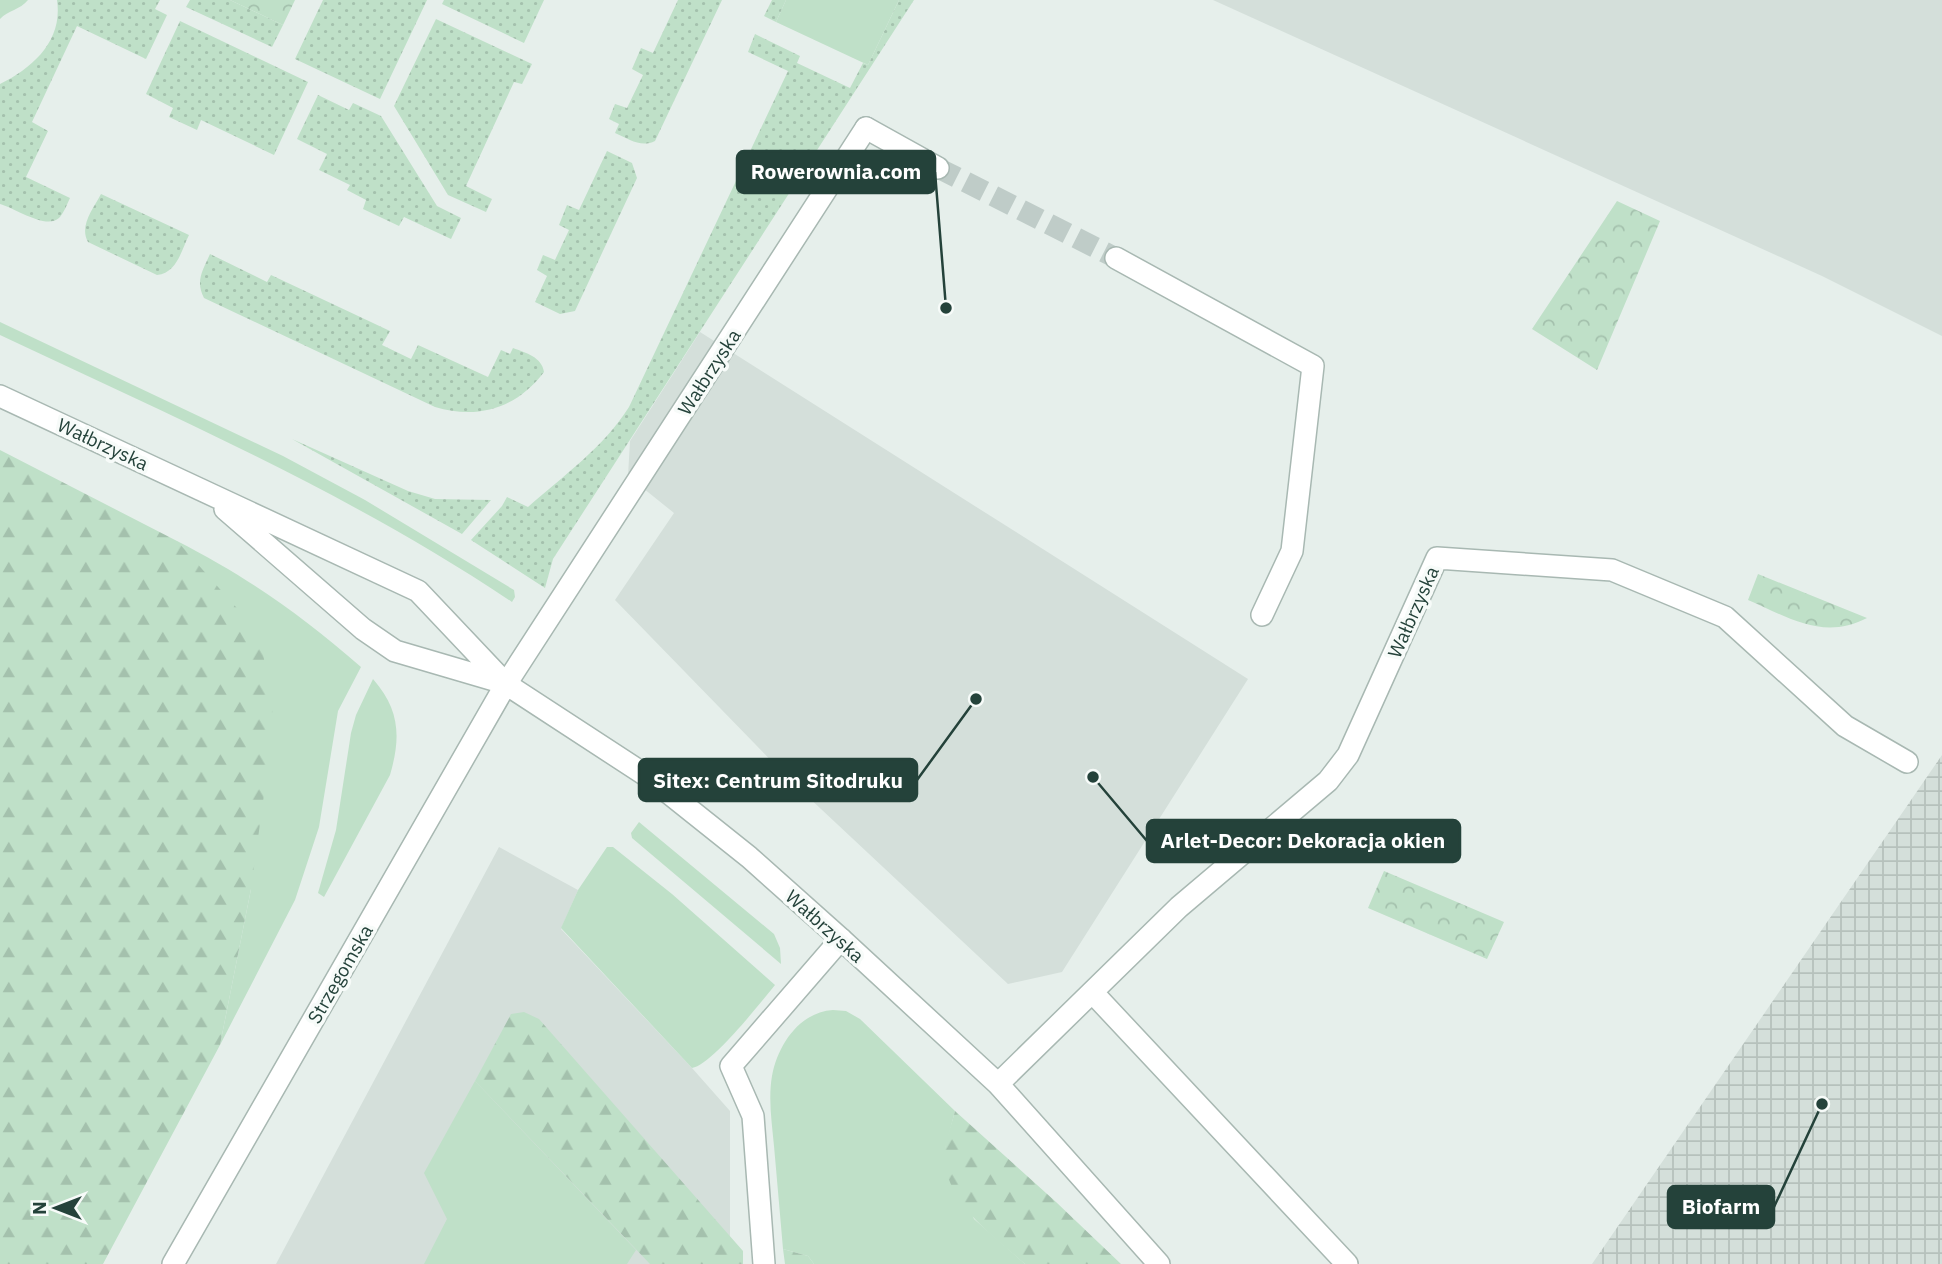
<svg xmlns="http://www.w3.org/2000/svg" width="1942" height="1264" font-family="'IBM Plex Sans',sans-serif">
<defs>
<pattern id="industrial-grid" width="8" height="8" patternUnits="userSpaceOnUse" patternTransform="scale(1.75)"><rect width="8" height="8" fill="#d4dfda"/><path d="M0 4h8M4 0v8" fill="none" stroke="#b6c1bc"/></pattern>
<pattern id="forest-firs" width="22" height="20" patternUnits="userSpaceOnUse" patternTransform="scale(1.75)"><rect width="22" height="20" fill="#bfe0c8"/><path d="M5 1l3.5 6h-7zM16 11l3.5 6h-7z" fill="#a4c1ad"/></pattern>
<pattern id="park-crowns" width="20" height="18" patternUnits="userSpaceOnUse" patternTransform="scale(1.75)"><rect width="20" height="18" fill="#bfe0c8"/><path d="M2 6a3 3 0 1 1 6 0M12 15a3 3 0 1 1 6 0" fill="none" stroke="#a4c1ad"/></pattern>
<pattern id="garden-dots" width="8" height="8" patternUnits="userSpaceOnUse" patternTransform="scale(1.75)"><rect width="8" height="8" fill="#bfe0c8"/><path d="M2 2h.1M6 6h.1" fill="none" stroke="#a4c1ad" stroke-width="1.8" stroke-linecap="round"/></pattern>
</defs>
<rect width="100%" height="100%" fill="#e6efeb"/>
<path fill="#d4dfda" d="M 1213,0 L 1942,0 L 1942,336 L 1822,276 Z
M 700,332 L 1248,679 L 1062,972 L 1008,984 L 790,780 L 615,600 L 674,513 L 628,476 L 630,441 Z
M 499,847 L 578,890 L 561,929 L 692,1068 L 730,1111 L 730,1264 L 276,1264 Z"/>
<path fill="url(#industrial-grid)" d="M 1942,755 L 1942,1264 L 1592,1264 L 1812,944 Z"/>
<path fill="#bfe0c8" d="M 0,0 L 28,0 C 20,10 8,10 0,19 Z
M 786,0 L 899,0 L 868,65 L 776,22 Z
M 0,322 L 283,456 L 365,500 L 514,590 L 515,597 L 512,602 C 351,494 174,417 0,335 Z
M 177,541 C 249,578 300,614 361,667 L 338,711 L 319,827 L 295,900 L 220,1045 L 251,889 Z
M 373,679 C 400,710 401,737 390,775 L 324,897 L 318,893 L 336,830 L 351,733 L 356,715 Z
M 639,822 L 774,934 L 780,948 L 781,964 L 632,838 L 631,833 Z
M 607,847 L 613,847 L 672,894 L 775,985 C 760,1003 712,1065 692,1068 L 561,928 L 578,890 Z
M 833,1010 L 846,1011 L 860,1019 L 955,1111 L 945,1149 L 974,1219 L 1025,1264 L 814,1264 L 808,1256 L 783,1249 C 780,1214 777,1180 774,1146 C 772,1123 768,1099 772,1076 C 778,1044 800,1012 833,1010 Z
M 475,1081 L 636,1250 L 627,1264 L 424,1264 L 447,1219 L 424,1173 Z"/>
<path fill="url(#forest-firs)" d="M 0,450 L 177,541 L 260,634 L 274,722 L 251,889 L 220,1045 L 103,1264 L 0,1264 Z
M 524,1012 L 539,1019 L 743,1251 L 743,1264 L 650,1264 L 475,1081 L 511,1014 Z
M 955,1111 L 1056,1202 L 1121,1264 L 1025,1264 C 992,1235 939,1198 945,1148 C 947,1136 952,1123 955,1111 Z
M 783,1249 L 808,1256 L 814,1264 L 785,1264 Z"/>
<path fill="url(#park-crowns)" d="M 230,0 L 295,0 L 283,25 Z
M 1617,201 L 1660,221 L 1597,370 L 1532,329 Z
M 1758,574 L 1867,618 C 1823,641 1788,617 1748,600 Z
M 1384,871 L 1504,922 L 1487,959 L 1368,908 Z"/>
<path fill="url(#garden-dots)" d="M 57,0 L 160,0 L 155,9 L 167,15 L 146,59 L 77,26 L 32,122 L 48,131 L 26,177 L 70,198 C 67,204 64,213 59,218 C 46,230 15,208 0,204 L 0,84 C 34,67 63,40 57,0 Z
M 190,0 L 230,0 L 283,25 L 272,47 L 186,7 Z
M 323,0 L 427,0 L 380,99 L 295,59 Z
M 444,0 L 544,0 L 524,43 L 442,4 Z
M 678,0 L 722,0 L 655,141 C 641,148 629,139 615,133 L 619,124 L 609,119 L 615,104 L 627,108 L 643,75 L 632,69 L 641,48 L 653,53 Z
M 772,0 L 786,0 L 776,22 L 764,16 Z
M 899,0 L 914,0 L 553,559 L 545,588 L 471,540 L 502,506 L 507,497 L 528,507 C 564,475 603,448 629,407 L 788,71 L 748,52 L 755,34 L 800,56 L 797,63 L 850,88 L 863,63 L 868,65 Z
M 436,19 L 532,64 L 522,84 L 514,82 L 466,186 L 492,199 L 486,212 L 448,195 L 394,106 Z
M 180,21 L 308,82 L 274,155 L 201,120 L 197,130 L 169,117 L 173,108 L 146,94 Z
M 318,95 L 349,110 L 353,103 L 381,116 L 437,206 L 461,218 L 451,239 L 404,217 L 399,226 L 363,209 L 366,200 L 347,190 L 350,185 L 319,170 L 327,154 L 297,139 Z
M 607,151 L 632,163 L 637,178 L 575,311 L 560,314 L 535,302 L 547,276 L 537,270 L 543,255 L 555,260 L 569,230 L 559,225 L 567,205 L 579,210 Z
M 101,194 L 189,235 C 181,251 177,273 157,275 L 88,242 C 79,226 93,209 101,194 Z
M 210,254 L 267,282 L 271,275 L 390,331 L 382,345 L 411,359 L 418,345 L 488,377 L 501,350 L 510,354 L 513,348 C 526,353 542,357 544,372 C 517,408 478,420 435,407 L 204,298 C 195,281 203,270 210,254 Z
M 292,439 L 408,491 L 435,499 L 491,500 L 462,534 Z"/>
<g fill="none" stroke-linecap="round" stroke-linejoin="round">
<path stroke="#bfccc8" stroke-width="21" stroke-dasharray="21 10" stroke-linecap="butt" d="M 938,168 L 1116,258"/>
<defs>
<path id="service" d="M 506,684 L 866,128
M 764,1264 L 753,1116 L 731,1066 L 841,939"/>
<path id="minor" d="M 866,128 L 938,168
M 1116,258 L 1313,366 L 1292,551 L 1262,615
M 0,396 L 418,591 L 506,684 L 650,778 L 749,857 L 841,939 L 998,1084 L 1159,1264
M 225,509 L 363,629 L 395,651 L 504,683
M 1093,993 L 1347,1264
M 998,1084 L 1179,907 L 1328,781 L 1348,755 L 1437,558 L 1612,570 L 1725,617 L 1845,726 L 1907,762
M 173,1264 L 506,684"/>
</defs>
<use href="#service" stroke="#a8b8b2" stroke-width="24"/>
<use href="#minor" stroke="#a8b8b2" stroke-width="24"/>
<use href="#service" stroke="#fff" stroke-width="21"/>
<use href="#minor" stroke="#fff" stroke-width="21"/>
</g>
<g text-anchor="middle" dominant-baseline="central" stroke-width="7" stroke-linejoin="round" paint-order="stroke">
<g font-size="19" fill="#24423a" stroke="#f7fbf9">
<text transform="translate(709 372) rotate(-57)">Wałbrzyska</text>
<text transform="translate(103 444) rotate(25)">Wałbrzyska</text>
<text transform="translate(1413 612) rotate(-66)">Wałbrzyska</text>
<text transform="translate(825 926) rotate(42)">Wałbrzyska</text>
<text transform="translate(340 974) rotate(-60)">Strzegomska</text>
</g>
</g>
<path fill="none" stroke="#24423a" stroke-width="2.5" d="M946 308L935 172M976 699L917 780M1093 777L1147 841M1822 1104L1774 1207"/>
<g fill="#24423a" stroke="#f7fbf9" stroke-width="2.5">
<circle cx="946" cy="308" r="7"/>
<circle cx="976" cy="699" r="7"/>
<circle cx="1093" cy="777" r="7"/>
<circle cx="1822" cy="1104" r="7"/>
</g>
<g fill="#24423a" stroke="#24423a" stroke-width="2.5">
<rect x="737" y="151" width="198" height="42" rx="7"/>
<rect x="639" y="759" width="278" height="42" rx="7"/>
<rect x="1147" y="820" width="313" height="42" rx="7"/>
<rect x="1668" y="1186" width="106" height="42" rx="7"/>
</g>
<g font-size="21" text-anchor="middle" font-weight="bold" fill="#fff">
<text x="836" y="179">Rowerownia.com</text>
<text x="778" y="788">Sitex: Centrum Sitodruku</text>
<text x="1303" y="848">Arlet-Decor: Dekoracja okien</text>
<text x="1721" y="1214">Biofarm</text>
</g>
<g transform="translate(56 1208) rotate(270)" stroke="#f7fbf9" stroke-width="5" paint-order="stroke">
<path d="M0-5L12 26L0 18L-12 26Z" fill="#24423a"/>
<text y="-10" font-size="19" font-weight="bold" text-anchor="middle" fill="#24423a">N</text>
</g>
</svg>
